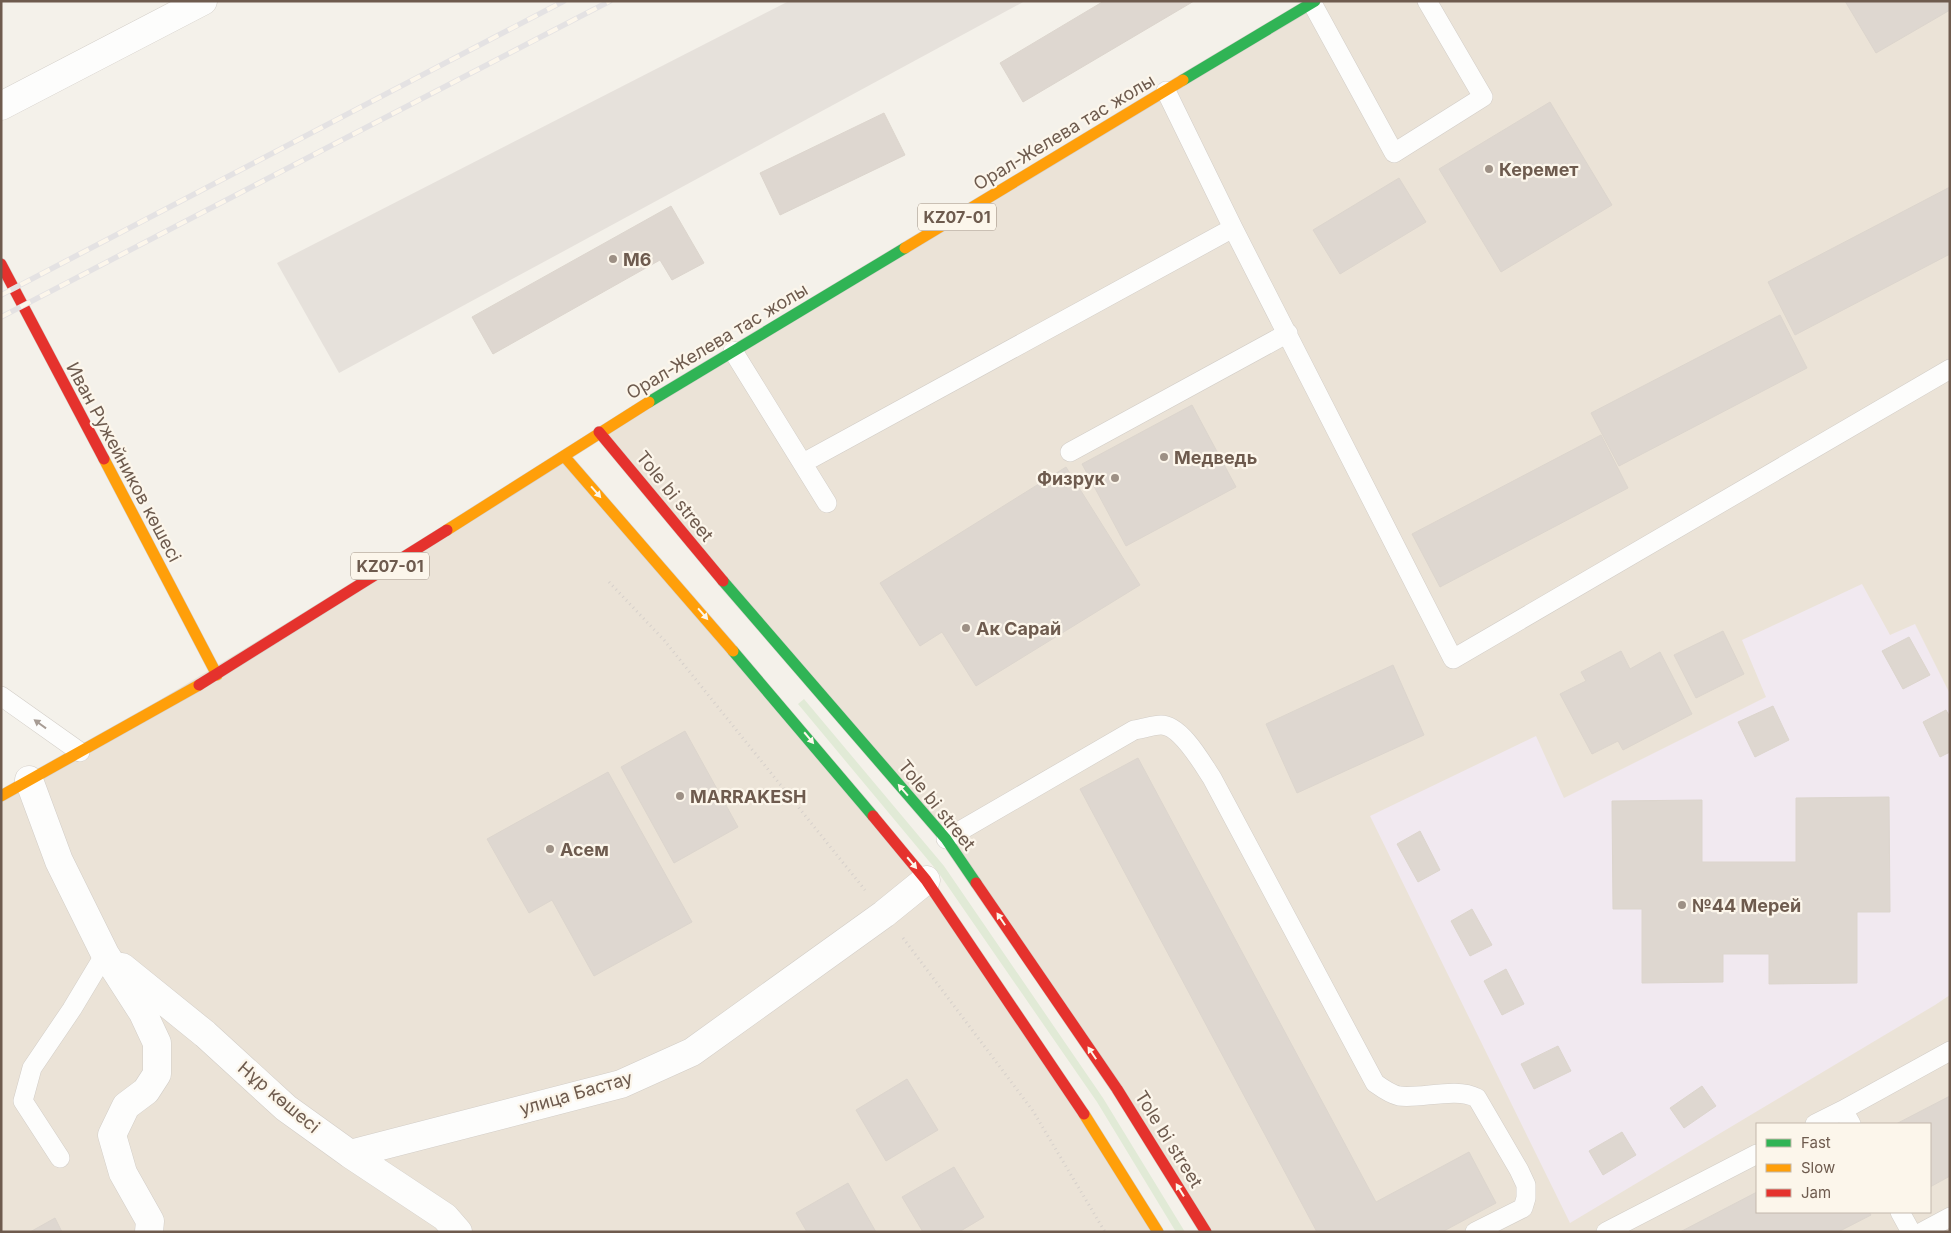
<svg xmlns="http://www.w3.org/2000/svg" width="1951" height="1233" font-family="Inter,sans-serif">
<rect width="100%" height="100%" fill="#f4f1ea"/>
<path fill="#ebe3d7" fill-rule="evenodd" d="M 1315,1 L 1950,1 L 1950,1232 L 1206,1232 L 946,839 L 599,432 ZM 1757,1124 L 1930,1124 L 1930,1212 L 1757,1212 Z
M 564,456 L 926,880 L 1158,1232 L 1,1232 L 1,796 Z"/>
<path fill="#e6e1db" d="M 789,1 L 1025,1 L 339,373 L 277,263 Z"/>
<path fill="#f1e9f0" d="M 1862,584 L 1890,635 L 1915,624 L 1950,694 L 1950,995 L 1935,1005 L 1570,1223 L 1370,816 L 1536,736 L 1564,798 L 1766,697 L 1742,640 Z"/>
<path fill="#e1ead6" d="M 804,699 L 944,866 L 1103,1098 L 1185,1232 L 1176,1232 L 1097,1102 L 938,872 L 798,704 Z"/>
<path fill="#ded7d0" stroke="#dcd5cd" d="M 1104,1 L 1194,1 L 1023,102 L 1000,63 Z
M 1845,1 L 1950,1 L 1950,10 L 1876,53 Z
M 1550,102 L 1612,205 L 1501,272 L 1439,169 Z
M 884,113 L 905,155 L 780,215 L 760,173 Z
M 1399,178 L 1426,222 L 1340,274 L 1313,230 Z
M 1950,187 L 1950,254 L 1795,335 L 1768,282 Z
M 671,206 L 704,263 L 672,280 L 660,260 L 493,354 L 472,317 Z
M 1780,315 L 1807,368 L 1619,466 L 1591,413 Z
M 1192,405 L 1236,487 L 1126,546 L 1082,464 Z
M 1601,435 L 1628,488 L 1440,587 L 1412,534 Z
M 1066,467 L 1140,585 L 976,686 L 942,632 L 920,646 L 880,583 Z
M 1723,631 L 1744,674 L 1696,698 L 1674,655 Z
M 1909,637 L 1930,675 L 1903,689 L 1882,651 Z
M 1621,651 L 1630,669 L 1660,652 L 1692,714 L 1623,750 L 1618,741 L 1592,754 L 1560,694 L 1586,681 L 1581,672 Z
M 1393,665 L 1424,735 L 1297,793 L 1266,724 Z
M 1773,706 L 1789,740 L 1755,757 L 1738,722 Z
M 1946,710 L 1950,717 L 1950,752 L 1940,757 L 1923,722 Z
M 685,731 L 738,827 L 674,863 L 621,767 Z
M 1138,758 L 1376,1202 L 1469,1152 L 1496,1203 L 1442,1232 L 1317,1232 L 1080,789 Z
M 608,772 L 692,922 L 594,976 L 552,900 L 529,913 L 487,839 Z
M 1889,797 L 1890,912 L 1857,912 L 1857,983 L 1769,984 L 1769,954 L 1723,954 L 1723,982 L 1642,983 L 1642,909 L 1613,909 L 1612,801 L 1702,800 L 1702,862 L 1796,862 L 1796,798 Z
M 1420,831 L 1440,870 L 1418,882 L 1397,844 Z
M 1472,909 L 1492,945 L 1470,956 L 1451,921 Z
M 1506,969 L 1524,1004 L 1502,1015 L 1484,981 Z
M 1558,1046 L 1571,1071 L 1534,1089 L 1521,1064 Z
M 907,1079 L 938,1130 L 886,1161 L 856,1110 Z
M 1702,1086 L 1716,1106 L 1684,1128 L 1670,1108 Z
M 1950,1096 L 1950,1176 L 1930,1187 L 1930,1124 L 1896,1124 Z
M 1622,1132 L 1636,1155 L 1603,1175 L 1589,1151 Z
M 954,1167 L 984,1217 L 959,1232 L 923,1232 L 902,1197 Z
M 848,1183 L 876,1232 L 807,1232 L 796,1213 Z
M 1757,1192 L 1757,1212 L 1869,1212 L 1871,1215 L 1838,1232 L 1680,1232 Z
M 55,1218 L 62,1232 L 30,1232 Z"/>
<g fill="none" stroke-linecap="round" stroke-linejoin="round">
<defs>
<path id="lane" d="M 1312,3 L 1394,153 L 1483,97 L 1427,1
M 1166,91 L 1233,228 L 1453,659 L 1950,369
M 733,351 L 827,503
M 1070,452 L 1288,333
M 803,463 L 1233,228
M 1,696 L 80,752
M 946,839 L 1134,730 C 1143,729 1153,725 1161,725 C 1181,725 1202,763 1212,778 L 1375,1083 C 1382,1088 1390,1094 1399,1096 C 1422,1099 1456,1087 1477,1098 L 1519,1170 L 1526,1185 L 1526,1198 L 1523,1208 L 1475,1232
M 1843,1110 L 1950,1051
M 1815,1124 L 1843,1110 L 1851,1124
M 60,1158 L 23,1101 L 32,1068 L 72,1009 L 105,954
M 1900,1212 L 1911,1232
M 1606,1232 L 1757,1154
M 1922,1232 L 1950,1217"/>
<path id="street" d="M 1,106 L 203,1
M 29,780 L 59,861 L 105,954 L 143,1013 L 157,1043 L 157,1074 L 146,1091 L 126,1106 L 112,1135 L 123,1173 L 150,1221 L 149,1232
M 122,967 L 205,1034 L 286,1108 L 350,1154 L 445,1217 L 458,1232
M 350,1154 L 621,1084 L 692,1052 L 884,914 L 926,880"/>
<path id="fast" d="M 1183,80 L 1315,1
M 649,402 L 905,248
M 723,581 L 946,839 L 976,883
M 733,651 L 873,816"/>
<path id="slow" d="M 905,248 L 1183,80
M 564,456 L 733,651
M 104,459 L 217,675
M 447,530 L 649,402
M 1,796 L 199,685
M 1084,1114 L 1158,1232"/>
<path id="jam" d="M 1,264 L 104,459
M 599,432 L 723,581
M 199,685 L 447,530
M 873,816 L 926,880 L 1084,1114
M 976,883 L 1117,1089 L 1206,1232"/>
</defs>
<use href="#lane" stroke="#d2cdc7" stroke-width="20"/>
<use href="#street" stroke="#d2cdc7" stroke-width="29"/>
<use href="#fast" stroke="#d2cdc7" stroke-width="12"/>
<use href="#slow" stroke="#d2cdc7" stroke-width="12"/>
<use href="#jam" stroke="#d2cdc7" stroke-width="12"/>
<path stroke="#d6d0cb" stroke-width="3" stroke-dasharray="1 4" stroke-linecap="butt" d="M 609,582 L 664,640 L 865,890
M 903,938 L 1033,1111 L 1105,1232"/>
<use href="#lane" stroke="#fdfdfc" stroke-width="19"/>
<use href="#street" stroke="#fdfdfc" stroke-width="28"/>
<use href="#fast" stroke="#30b455" stroke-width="11"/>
<use href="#slow" stroke="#ff9f0a" stroke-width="11"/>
<use href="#jam" stroke="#e5322d" stroke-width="11"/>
<defs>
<path id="rail" d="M 1,295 L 564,1
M 1,317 L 610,1"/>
</defs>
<use href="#rail" stroke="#e4e2e3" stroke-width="5.5"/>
<use href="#rail" stroke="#fcf6eb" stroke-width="4" stroke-dasharray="11" stroke-linecap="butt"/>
</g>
<defs><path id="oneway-solid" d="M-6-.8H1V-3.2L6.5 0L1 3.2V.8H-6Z" transform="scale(1.25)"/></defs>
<g fill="#fcf6eb">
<use href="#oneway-solid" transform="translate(596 492) rotate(49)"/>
<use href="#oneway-solid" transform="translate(703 614) rotate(49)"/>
<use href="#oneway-solid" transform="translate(809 738) rotate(50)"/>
<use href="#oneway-solid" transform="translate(903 790) rotate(-131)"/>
<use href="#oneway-solid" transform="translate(912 863) rotate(50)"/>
<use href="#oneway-solid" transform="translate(1001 919) rotate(-124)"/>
<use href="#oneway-solid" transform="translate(1092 1053) rotate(-124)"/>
<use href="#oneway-solid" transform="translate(1180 1190) rotate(-122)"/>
</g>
<use fill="#a79c94" href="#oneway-solid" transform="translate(40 724) rotate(-144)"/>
<g fill="#9d9085" stroke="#fcf6eb" stroke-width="2">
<circle cx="1489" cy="169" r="5"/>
<circle cx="613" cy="259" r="5"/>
<circle cx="1164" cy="457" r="5"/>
<circle cx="1115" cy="478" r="5"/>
<circle cx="966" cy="628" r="5"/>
<circle cx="680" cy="796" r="5"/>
<circle cx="550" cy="849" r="5"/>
<circle cx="1682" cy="905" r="5"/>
</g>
<g text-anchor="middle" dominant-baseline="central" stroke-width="4.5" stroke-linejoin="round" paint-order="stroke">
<g fill="#fcf6eb" stroke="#998a7d" stroke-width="1">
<rect x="918" y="203.5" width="78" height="27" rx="4"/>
<rect x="351" y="552.5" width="78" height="27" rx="4"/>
</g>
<g font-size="16" font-weight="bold" fill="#6e5b4e">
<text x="957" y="217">KZ07-01</text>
<text x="390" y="566">KZ07-01</text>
</g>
<g font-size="18" fill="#6e5b4e" stroke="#fcf6eb">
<text transform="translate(1064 132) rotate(-31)">Орал-Желева тас жолы</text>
<text transform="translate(717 341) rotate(-31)">Орал-Желева тас жолы</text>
<text transform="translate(124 462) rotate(62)">Иван Ружейников көшесі</text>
<text transform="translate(675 496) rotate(51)">Tole bi street</text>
<text transform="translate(937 805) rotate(51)">Tole bi street</text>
<text transform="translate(576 1093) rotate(-16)">улица Бастау</text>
<text transform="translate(279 1097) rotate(40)">Нұр көшесі</text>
<text transform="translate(1169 1139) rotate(58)">Tole bi street</text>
</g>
<g font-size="18" font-weight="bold" fill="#6e5b4e" stroke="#fcf6eb" text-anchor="start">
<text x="1499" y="169">Керемет</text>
<text x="623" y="259">М6</text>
<text x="1174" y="457">Медведь</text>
<text x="1105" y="478" text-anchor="end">Физрук</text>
<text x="976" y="628">Ак Сарай</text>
<text x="690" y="796">MARRAKESH</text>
<text x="560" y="849">Асем</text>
<text x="1692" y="905">№44 Мерей</text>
</g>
</g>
<rect width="1951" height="1233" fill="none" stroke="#6e5b4e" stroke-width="5"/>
<rect x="1756" y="1123" width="175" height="90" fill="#fcf6eb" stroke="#c3b8ac"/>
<rect x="1766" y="1139" width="25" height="8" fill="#30b455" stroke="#c3b8ac"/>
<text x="1801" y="1148" font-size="15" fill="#6e5b4e">Fast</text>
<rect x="1766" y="1164" width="25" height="8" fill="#ff9f0a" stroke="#c3b8ac"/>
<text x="1801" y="1173" font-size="15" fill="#6e5b4e">Slow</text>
<rect x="1766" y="1189" width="25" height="8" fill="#e5322d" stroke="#c3b8ac"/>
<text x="1801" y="1198" font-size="15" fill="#6e5b4e">Jam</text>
</svg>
